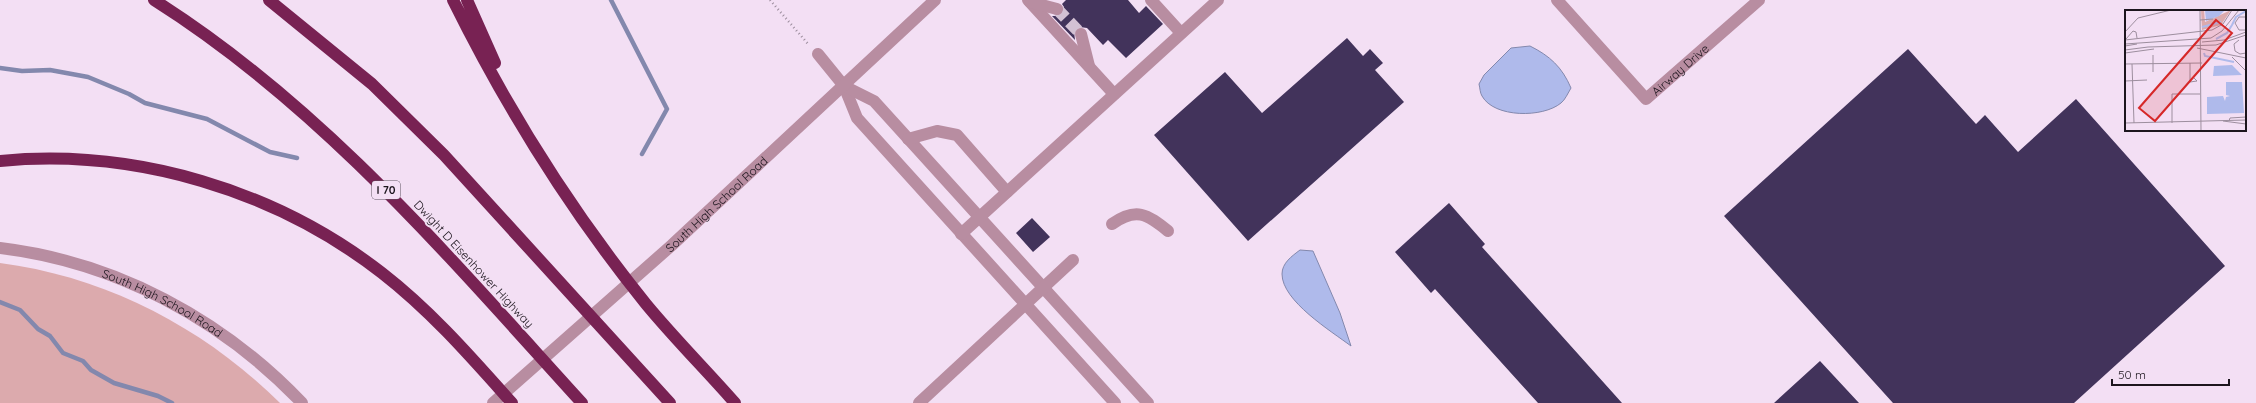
<svg xmlns="http://www.w3.org/2000/svg" width="2256" height="403" font-family="Quicksand,sans-serif">
<rect width="100%" height="100%" fill="#f3dff4"/>
<path fill="#dcaaad" d="M 0,263 C 107,277 204,328 280,403 L 0,403 Z"/>
<path fill="#afbaeb" stroke="#8388ad" d="M 1530,46 C 1550,56 1562,67 1571,88 C 1568,93 1565,100 1561,103 C 1543,118 1494,118 1482,96 C 1480,93 1480,88 1479,84 L 1484,75 L 1511,48 Z
M 1300,250 L 1313,251 L 1340,313 L 1351,346 C 1331,331 1282,301 1282,274 C 1282,263 1292,256 1300,250 Z"/>
<g fill="none" stroke-linecap="round" stroke-linejoin="round">
<path stroke="#8388ad" stroke-width="4.5" d="M 611,0 L 667,109 L 642,154
M 0,68 L 22,71 L 50,70 L 88,77 L 129,94 L 145,103 L 207,119 L 270,152 L 297,158
M 0,302 L 20,310 L 38,329 L 50,336 L 63,353 L 83,361 L 91,370 L 114,383 L 158,396 L 172,403"/>
</g>
<path fill="#42335b" d="M 1066,0 L 1128,0 L 1139,13 L 1146,6 L 1163,24 L 1126,58 L 1108,40 L 1103,45 L 1087,28 L 1080,27 L 1076,28 L 1074,32 L 1075,40 L 1052,16 L 1059,16 L 1063,14 L 1064,7 L 1062,4 Z
M 1347,38 L 1363,56 L 1370,49 L 1383,63 L 1375,70 L 1404,102 L 1248,241 L 1154,135 L 1225,72 L 1262,113 Z
M 1908,49 L 1976,124 L 1985,115 L 2018,152 L 2076,99 L 2225,266 L 2074,403 L 1893,403 L 1724,216 Z
M 1449,203 L 1485,244 L 1482,247 L 1622,403 L 1538,403 L 1435,289 L 1431,293 L 1395,252 Z
M 1032,218 L 1050,237 L 1033,252 L 1016,233 Z
M 1820,361 L 1859,403 L 1774,403 Z"/>
<g fill="none" stroke-linecap="round" stroke-linejoin="round">
<path stroke="#d3c1d4" stroke-width="12" stroke-dasharray="12 6" stroke-linecap="butt" d="M 1057,9 L 1081,34"/>
<path stroke="#9b8c9c" stroke-width="2.5" stroke-dasharray="1 3" stroke-linecap="butt" d="M 770,0 L 809,45"/>
<g stroke="#b88da1" stroke-width="12">
<path d="M 1028,0 L 1114,94"/>
<path d="M 1151,0 L 1181,33"/>
<path id="s1" d="M 1557,0 L 1646,99 L 1759,0"/>
<path d="M 1030,2 L 1057,9"/>
<path d="M 1081,34 L 1089,66"/>
<path d="M 818,54 L 844,86 L 857,118 L 1115,403"/>
<path d="M 844,86 L 874,101 L 1148,403"/>
<path d="M 908,139 L 937,131 L 957,135 L 1007,192"/>
<path d="M 1112,224 C 1136,207 1147,214 1168,231"/>
<path d="M 961,234 L 1218,0"/>
<path id="s2" d="M 0,248 C 116,262 222,319 302,403"/>
<path id="s3" d="M 493,403 L 672,245 L 935,0"/>
<path d="M 919,403 L 1073,260"/>
</g>
<path stroke="#782253" stroke-width="12" d="M 154,0 C 322,106 450,258 582,403
M 269,0 L 372,84 L 444,155 L 670,403
M 453,0 C 506,107 571,211 646,304 C 674,338 706,370 735,403
M 467,0 L 495,63
M 0,161 C 135,148 275,190 382,273 C 431,311 471,357 512,403"/>
</g>
<g text-anchor="middle" dominant-baseline="central" stroke-width="4" stroke-linejoin="round" paint-order="stroke">
<rect fill="#f3dff4" stroke="#5c525e" stroke-width="1" x="372" y="181" width="28" height="18" rx="3"/>
<g font-size="11" font-weight="bold" fill="#1c151d">
<text x="386" y="190">I 70</text>
</g>
<g font-size="12" fill="#1c151d" stroke="#f3dff4">
<text stroke="none"><textPath href="#s1" startOffset="178">Airway Drive</textPath></text>
<text stroke="none"><textPath href="#s3" startOffset="299">South High School Road</textPath></text>
<text transform="translate(474 264) rotate(47)">Dwight D Eisenhower Highway</text>
<text stroke="none"><textPath href="#s2" startOffset="173">South High School Road</textPath></text>
</g>
</g>
<g transform="translate(2125 10)">
<rect width="121" height="121" fill="#f3dff4"/>
<path d="M 76,0 L 79,0 L 80,12 L 106,0 L 96,15 L 77,20 Z" fill="#dcaaad"/>
<path d="M 80,0 L 100,0 L 94,6 L 81,11 ZM 107,55 L 117,65 L 88,66 L 89,56 ZM 101,72 L 117,72 L 119,103 L 82,104 L 82,87 L 98,86 L 100,91 L 101,87 L 105,86 L 101,85 Z" fill="#afbaeb"/>
<path fill="none" stroke="#afbaeb" stroke-width="2" d="M 107,15 L 111,7 L 121,1M 77,17 L 96,12M 91,29 L 102,23 L 107,15M 79,43 L 80,46 L 109,52"/>
<path fill="none" stroke="#9d8e9e" stroke-width="1" d="M 75,0 L 76,121M 75,10 L 88,9M 121,20 L 114,20 L 110,13 L 114,7 L 121,7M 0,22 L 13,8 L 46,0M 1,29 L 8,21 L 11,22 L 12,28M 0,30 L 87,20 L 98,14 L 107,0M 114,30 L 109,34 L 110,41 L 115,44 L 121,43M 77,32 L 99,30 L 121,22M 0,34 L 86,28 L 97,21 L 114,0M 0,36 L 12,34M 72,38 L 121,48M 0,40 L 23,37 L 91,35 L 121,25M 0,43 L 29,39M 28,45 L 28,62M 107,47 L 121,61M 65,53 L 65,72 L 72,71 L 69,68M 0,54 L 77,53M 7,54 L 9,113M 0,71 L 22,70M 98,111 L 121,114M 104,111 L 105,108 L 121,107M 0,113 L 121,110M 47,113 L 47,84 L 75,84"/>
<path fill="#d62828" fill-opacity="0.15" stroke="#d62828" stroke-width="2" d="M 91,10 L 107,23 L 30,111 L 14,98 Z"/>
<rect width="121" height="121" fill="none" stroke="#1c151d" stroke-width="2"/>
</g>
<path d="M2112 379v6h117v-6" fill="none" stroke="#1c151d" stroke-width="2"/>
<text x="2118" y="379" font-size="12" fill="#1c151d" stroke="#f3dff4" stroke-width="3" paint-order="stroke">50 m</text>
</svg>
